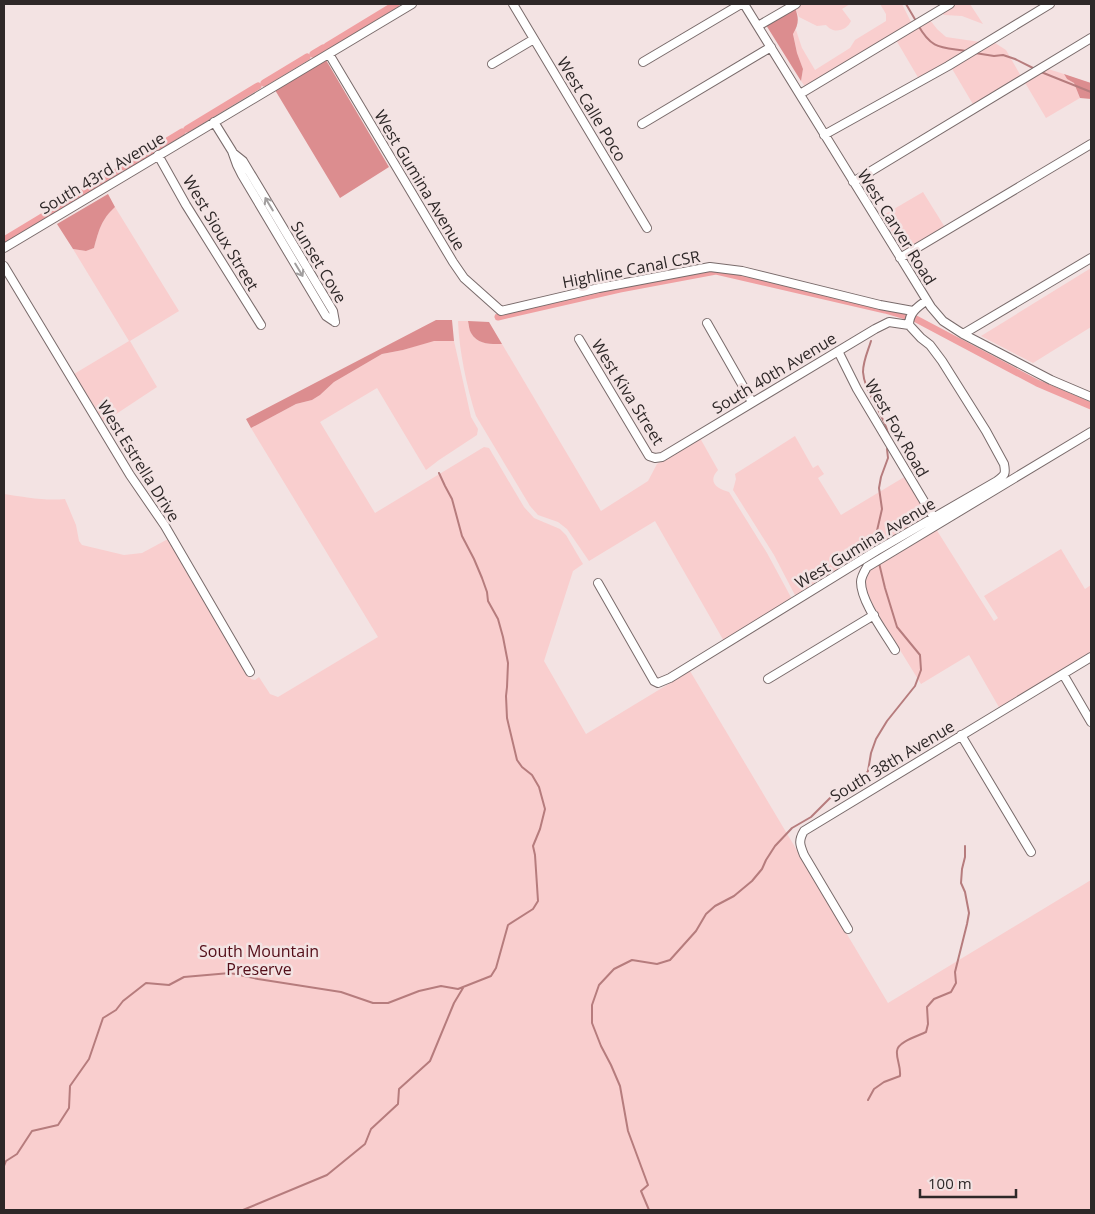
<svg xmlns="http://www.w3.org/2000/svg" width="1095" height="1214" font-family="'Open Sans',sans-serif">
<rect width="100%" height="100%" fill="#f3e3e3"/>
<path fill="#f9cece" d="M 802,4 L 850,4 L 842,9 L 851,21 C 848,28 840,32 833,30 C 830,29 828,27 826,25 L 817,26 L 799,17 L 795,8 Z
M 880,4 L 902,4 L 912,24 L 806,88 L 801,81 L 803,69 L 797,53 L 793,33 L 796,30 L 802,48 L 815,70 L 850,48 L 855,40 L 886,21 L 886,14 Z
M 953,4 L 970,4 L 983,24 L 962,16 L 944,15 L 941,12 Z
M 930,20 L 937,29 L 946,37 L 980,42 L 949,63 L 919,79 L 896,40 Z
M 995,43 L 1006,50 L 1022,78 L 974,106 L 951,67 L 987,46 Z
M 1045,68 L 1064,74 L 1067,79 L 1074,83 L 1080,98 L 1046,118 L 1024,81 Z
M 923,192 L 946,229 L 905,252 L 882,216 Z
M 115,207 L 179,311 L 130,341 L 157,387 L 104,422 L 74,374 L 129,341 L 73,249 L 86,251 L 94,248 C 99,230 101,220 115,207 Z
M 1091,268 L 1091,327 L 1033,363 L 981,336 Z
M 458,321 L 468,321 C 469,325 469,330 471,333 C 478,345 490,344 502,344 L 601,511 L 648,481 L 657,464 L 700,438 L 718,470 C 707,482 717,489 729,492 L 767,553 L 793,601 L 725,643 L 655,521 L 589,561 L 567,529 L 558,522 L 538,515 L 530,506 L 476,416 C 467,388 459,350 458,321 Z
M 434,340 L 454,341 L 471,417 L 478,429 L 477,435 L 439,460 L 426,470 L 377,388 L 320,422 L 375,513 L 484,447 L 489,448 L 524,507 L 534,518 L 560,529 L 566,535 L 583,564 L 573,571 L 544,661 L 586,734 L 690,671 L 888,1003 L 1091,880 L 1091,1210 L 4,1210 L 4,494 C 25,497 44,501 65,499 L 76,525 L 79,541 L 82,545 L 124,555 L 142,553 L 168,539 L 251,679 L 255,680 L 259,677 L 270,694 L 278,697 L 378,637 L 251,428 L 296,404 L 312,400 L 320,395 L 334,382 L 382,354 L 403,350 Z
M 795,436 L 813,468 L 818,465 L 824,474 L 818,478 L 841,515 L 906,476 L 925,507 L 922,521 L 797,599 L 774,555 L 733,490 L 736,479 L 735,474 Z
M 936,529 L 994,621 L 998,618 L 984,596 L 1061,549 L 1085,589 L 1091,585 L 1091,653 L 1000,709 L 969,655 L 921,684 L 877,613 L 866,592 L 866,580 L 870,569 Z"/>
<path fill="#dc8d8f" d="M 795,8 C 799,18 799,24 793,34 L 797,53 L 803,69 L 801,81 L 766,25 Z
M 326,60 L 389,167 L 340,198 L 275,90 Z
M 1064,74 L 1091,83 L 1091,99 L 1080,98 L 1074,83 L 1067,79 Z
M 108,194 L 115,207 C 101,220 99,230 94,248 L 86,251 L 73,249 L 57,224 Z
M 436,320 L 452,320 L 454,341 L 434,341 L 403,350 L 382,354 L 334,382 L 320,395 L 312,400 L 296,404 L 251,428 L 246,419 Z
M 468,321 L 489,322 L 502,344 C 490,344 478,345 471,333 C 469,330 469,325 468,321 Z"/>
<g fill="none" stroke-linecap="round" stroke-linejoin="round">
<path stroke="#b67c7d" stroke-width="2" d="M 906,4 L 916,21
M 918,25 C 932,50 941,47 966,51
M 975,53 L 994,56 L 1003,55 L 1015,59 L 1035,69
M 1041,72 L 1091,92
M 871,341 C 868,351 863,361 863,372 C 864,388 875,401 881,416 C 885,423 887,430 890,438
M 876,548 L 876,535 L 882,509 L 879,488 L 881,477 L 888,458 L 887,449
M 868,1100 L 874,1089 L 884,1082 L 900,1076 C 901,1066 896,1059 897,1051 C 897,1042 918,1036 926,1032 L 928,1024 L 927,1007 L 934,999 L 951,992 L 956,983 L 955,972 L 967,924 L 969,913 L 965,892 L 961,883 L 962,869 L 965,857 L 965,846
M 4,1166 L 6,1161 L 17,1154 L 32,1131 L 58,1125 L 69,1108 L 70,1086 L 89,1059 L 103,1018 L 116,1010 L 123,1001 L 146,983 L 169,985 L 184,977 L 230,973 L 258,979 L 341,992 L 373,1003 L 388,1003 L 419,991 L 441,986 L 458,989 L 491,976 L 496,968 L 508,925 L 533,909 L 538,901 L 535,855 L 533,846 L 540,829 L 545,809 L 539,787 L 532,775 L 522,767 L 517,760 L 507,718 L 506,696 L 507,687 L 508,663 L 503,637 L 498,619 L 488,601 L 487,592 L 482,578 L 474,559 L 462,536 L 452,499 L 445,486 L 439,473
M 243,1210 L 327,1175 L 365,1144 L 371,1129 L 398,1104 L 399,1089 L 430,1061 L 454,1003 L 463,988
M 649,1210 L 641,1191 L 648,1185 L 628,1131 L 620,1086 L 611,1065 L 601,1046 L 592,1023 L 592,1005 L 599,985 L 614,969 L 632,960 L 657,964 L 670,960 L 696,931 L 706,914 L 715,906 L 734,896 L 752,881 L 762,869 L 766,860 L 775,846 L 792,828 L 811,817 L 835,793 L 843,792 L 854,787 L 862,779 L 868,771 L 871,753 L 876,739 L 887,721 L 915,686 L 921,670 L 920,655 L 897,627 L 885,588 L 879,563"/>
<path stroke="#f0a0a2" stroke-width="7" d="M 327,46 L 396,4
M 313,54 L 323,48
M 264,83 L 307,57
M 187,129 L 258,86
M 124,167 L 182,132
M 4,240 L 118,171
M 498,317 L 620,289 L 716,271 L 885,310 L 916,319 L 1037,383 L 1091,406"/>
<defs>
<path id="street" d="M 513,4 L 647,228
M 744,4 L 931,307 L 943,321 L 963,334 L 1051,380 L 1091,397
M 758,26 L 796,4
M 329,54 L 453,262 L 464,278 L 501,311 L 599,288 L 710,267 L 742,271 L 880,305 L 913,311
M 643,62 L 741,4
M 492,64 L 534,39
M 800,94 L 950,4
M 214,122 L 232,151 L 237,165 L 242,175 L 326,316 L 335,322
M 642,124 L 771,47
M 824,135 L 948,66 L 1050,4
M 233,153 L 243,161 L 333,311 L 335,322
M 158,155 L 186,205 L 261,325
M 853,182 L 1091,38
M 4,248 L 412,4
M 900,258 L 1091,144
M 4,266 L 130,475 L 165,526 L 250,672
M 707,323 L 752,402
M 963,334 L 1091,258
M 579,339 L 649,456 L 655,458 L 662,457 L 875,329 L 889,322 L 909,325
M 838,351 L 857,389 L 934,518
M 598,583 L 654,681 L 658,683 L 670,678 L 876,551 L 997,481 C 1005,475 1006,474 1004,464 L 986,431 L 942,361 L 930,345 L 921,338 L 909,325 C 909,313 917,307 926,301
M 895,650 C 885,633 861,602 861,582 C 861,577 864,572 867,567 L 1091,432
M 1063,674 L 1091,722
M 768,679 L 874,615
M 961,735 L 1031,852
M 848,929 L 804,855 C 800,845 798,841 804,831 L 1091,657"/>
</defs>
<use href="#street" stroke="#796b6b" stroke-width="10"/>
<use href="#street" stroke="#fff" stroke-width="8"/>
</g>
<defs><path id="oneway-shaft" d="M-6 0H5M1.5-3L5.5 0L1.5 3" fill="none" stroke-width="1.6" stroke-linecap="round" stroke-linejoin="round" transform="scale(1.25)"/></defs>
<g stroke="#a19e9e">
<use href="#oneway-shaft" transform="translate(269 204) rotate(-121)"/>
<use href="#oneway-shaft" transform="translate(299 270) rotate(59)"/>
</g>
<g text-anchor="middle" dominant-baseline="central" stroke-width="5" stroke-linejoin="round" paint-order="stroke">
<g font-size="16" fill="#2e2828" stroke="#f3e3e3">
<text transform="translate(592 109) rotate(59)">West Calle Poco</text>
<text transform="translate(102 173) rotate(-31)">South 43rd Avenue</text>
<text transform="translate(420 180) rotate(59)">West Gumina Avenue</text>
<text transform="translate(897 227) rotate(58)">West Carver Road</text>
<text transform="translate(221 233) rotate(59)">West Sioux Street</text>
<text transform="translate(319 262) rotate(59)">Sunset Cove</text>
<text transform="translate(631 269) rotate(-11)">Highline Canal CSR</text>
<text transform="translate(774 373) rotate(-31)">South 40th Avenue</text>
<text transform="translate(628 392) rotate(58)">West Kiva Street</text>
<text transform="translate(897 428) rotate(60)">West Fox Road</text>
<text transform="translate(139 461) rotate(58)">West Estrella Drive</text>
<text transform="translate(865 543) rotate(-31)">West Gumina Avenue</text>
<text transform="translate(892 761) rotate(-31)">South 38th Avenue</text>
</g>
<g font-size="16" fill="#530d18" stroke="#f3e3e3">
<text x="259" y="951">South Mountain<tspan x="259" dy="18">Preserve</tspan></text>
</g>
</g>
<rect width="1095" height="1214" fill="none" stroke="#2e2828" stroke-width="10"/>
<path d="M920 1189v8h96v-8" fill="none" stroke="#2e2828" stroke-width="2.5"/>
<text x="928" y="1189" font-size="15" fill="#2e2828" stroke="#f3e3e3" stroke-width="4" paint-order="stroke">100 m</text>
</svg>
